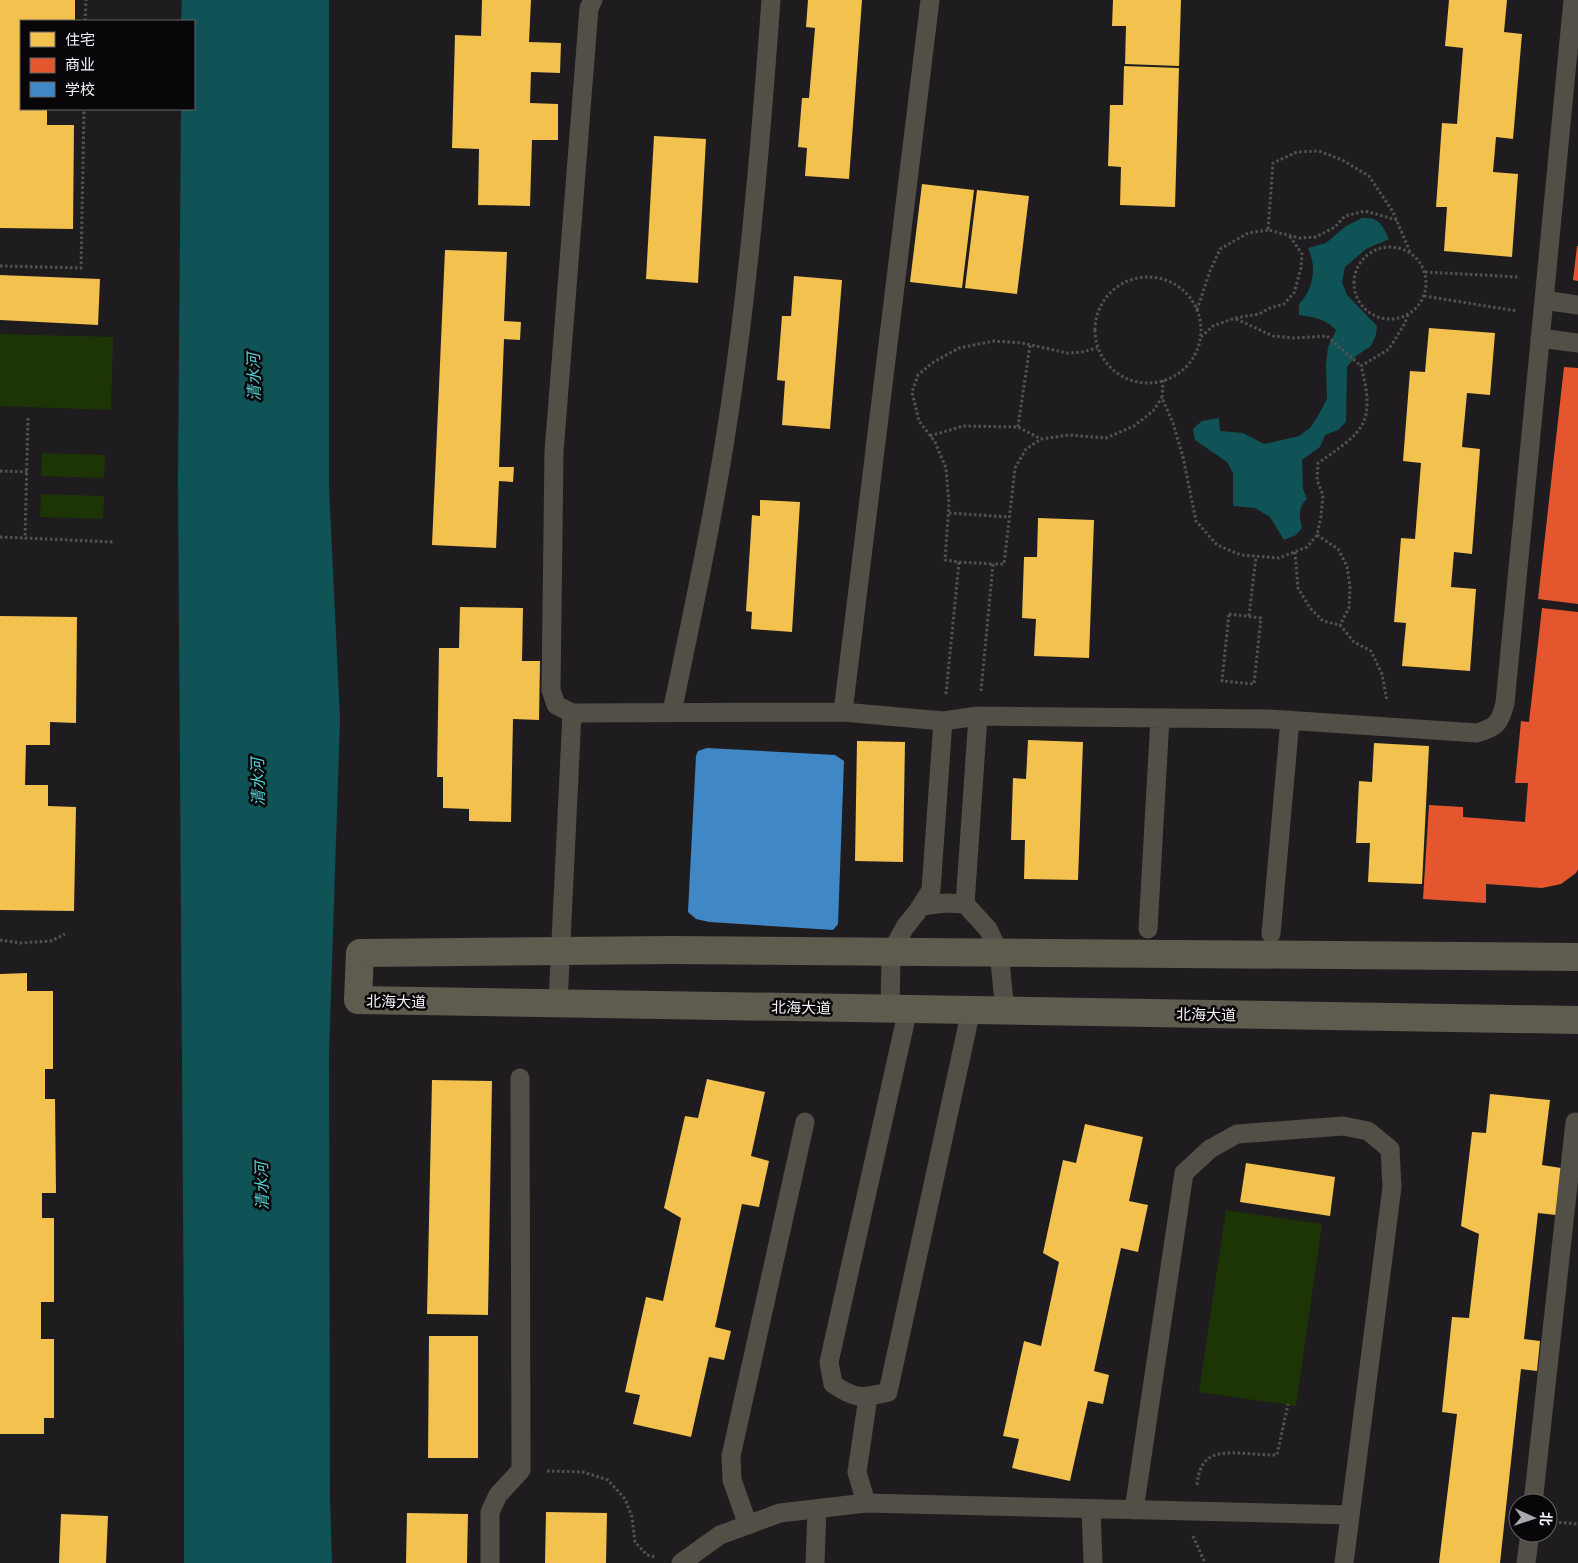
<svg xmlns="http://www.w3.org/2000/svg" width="1578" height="1563" font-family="Lato,'Noto Sans SC',sans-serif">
<rect width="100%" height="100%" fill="#1e1c1f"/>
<path fill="#1d3505" d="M 0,334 L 113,337 L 111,410 L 0,406 Z
M 42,453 L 105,455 L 104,478 L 41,476 Z
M 41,494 L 104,496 L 103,519 L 40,517 Z
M 1226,1210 L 1322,1224 L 1296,1406 L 1199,1392 Z"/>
<path fill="#0f5356" d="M 182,0 L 329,0 L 329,487 L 340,719 L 329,1053 L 330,1499 L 332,1563 L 184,1563 L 184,1351 L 178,480 L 181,109 L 194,109 L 194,21 L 181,21 Z
M 1362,218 C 1380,217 1382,225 1389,239 L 1366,249 L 1345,267 L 1342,282 L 1347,295 L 1377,326 L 1376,335 L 1371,346 L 1356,356 L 1347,367 L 1346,422 L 1338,430 L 1325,435 L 1320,447 L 1302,460 L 1303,489 L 1307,499 C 1298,507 1299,516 1302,528 L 1296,535 L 1284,540 L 1270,517 L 1255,508 L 1233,506 L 1233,473 L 1227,462 L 1195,440 L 1193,429 L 1202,421 L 1219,418 L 1220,431 L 1243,433 L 1264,444 L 1299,436 L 1310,428 L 1318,416 L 1327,399 L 1326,365 L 1328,347 L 1336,330 C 1326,319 1314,317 1299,315 L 1299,304 C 1314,288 1317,268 1308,248 L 1326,243 L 1346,226 Z"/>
<path fill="#f2c14e" d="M 0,0 L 75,0 L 75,21 L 21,21 L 21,109 L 47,109 L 47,125 L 74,125 L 73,229 L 0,228 Z
M 482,0 L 531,0 L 529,42 L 561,43 L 560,73 L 531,72 L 530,103 L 558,104 L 558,140 L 532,140 L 530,206 L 478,205 L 479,149 L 452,148 L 455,35 L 481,36 Z
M 808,0 L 862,0 L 849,179 L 805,176 L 807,148 L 798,147 L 802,98 L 809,98 L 815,28 L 806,27 Z
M 1113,0 L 1181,0 L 1179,66 L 1125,64 L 1126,26 L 1112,26 Z
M 1449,0 L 1507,0 L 1504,32 L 1522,34 L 1513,139 L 1496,137 L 1493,172 L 1518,174 L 1512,257 L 1444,251 L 1447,207 L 1436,207 L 1442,123 L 1457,124 L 1463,48 L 1445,46 Z
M 1124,66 L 1179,68 L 1175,207 L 1120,205 L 1121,167 L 1108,166 L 1110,105 L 1123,105 Z
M 654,136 L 706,139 L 698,283 L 646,279 Z
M 922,184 L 974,190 L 962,288 L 910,282 Z
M 977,190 L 1029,196 L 1017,294 L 965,288 Z
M 445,250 L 507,252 L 504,321 L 521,322 L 520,340 L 504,339 L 499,467 L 514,467 L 513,482 L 499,481 L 496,548 L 432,545 Z
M 0,275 L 100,279 L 98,325 L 0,320 Z
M 794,276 L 842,280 L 830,429 L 782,425 L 785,381 L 777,380 L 782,316 L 791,316 Z
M 1429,328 L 1495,333 L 1490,395 L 1467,393 L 1462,447 L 1480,449 L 1472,554 L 1454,552 L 1451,587 L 1476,589 L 1470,671 L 1402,666 L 1406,623 L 1394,622 L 1401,538 L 1415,539 L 1421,463 L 1403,461 L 1410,371 L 1425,372 Z
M 760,500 L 800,502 L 792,632 L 751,629 L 752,612 L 746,611 L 752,515 L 760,516 Z
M 1038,518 L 1094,520 L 1089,658 L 1034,656 L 1036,619 L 1022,618 L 1024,557 L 1037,557 Z
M 460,607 L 523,608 L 522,661 L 540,661 L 539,720 L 513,719 L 511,822 L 469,821 L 469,809 L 443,808 L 443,777 L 437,777 L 439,648 L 459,648 Z
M 0,616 L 77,617 L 76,723 L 50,722 L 50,745 L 26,745 L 25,785 L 48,785 L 48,806 L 76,807 L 74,911 L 0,910 Z
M 1028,740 L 1083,742 L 1078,880 L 1024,879 L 1025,840 L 1011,840 L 1013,778 L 1026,779 Z
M 857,741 L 905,742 L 903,862 L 855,861 Z
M 1374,743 L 1429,746 L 1422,884 L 1368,882 L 1370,843 L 1356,843 L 1359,781 L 1372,782 Z
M 27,973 L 27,991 L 53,991 L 53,1069 L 45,1069 L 45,1099 L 55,1099 L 56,1193 L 42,1193 L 42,1218 L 54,1218 L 54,1302 L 41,1302 L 41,1339 L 54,1339 L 54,1418 L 44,1418 L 44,1434 L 0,1434 L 0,974 Z
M 707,1079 L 765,1092 L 751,1156 L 769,1161 L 759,1207 L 742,1204 L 715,1327 L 731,1331 L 724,1360 L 709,1357 L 691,1437 L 633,1424 L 640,1395 L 625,1392 L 646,1297 L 663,1301 L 681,1218 L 664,1208 L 685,1116 L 698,1118 Z
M 432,1080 L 492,1081 L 488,1315 L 427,1314 Z
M 1490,1094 L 1550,1100 L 1542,1165 L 1561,1168 L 1556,1215 L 1538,1213 L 1524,1339 L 1540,1341 L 1537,1371 L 1521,1369 L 1500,1563 L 1439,1563 L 1457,1414 L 1442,1412 L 1452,1317 L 1469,1318 L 1479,1234 L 1461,1226 L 1472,1132 L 1486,1133 Z
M 1085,1124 L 1143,1137 L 1129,1201 L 1148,1205 L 1138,1252 L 1121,1248 L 1094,1371 L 1109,1375 L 1103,1404 L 1088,1401 L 1070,1481 L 1012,1468 L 1019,1439 L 1003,1436 L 1024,1341 L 1041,1346 L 1059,1262 L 1043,1253 L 1063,1160 L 1076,1163 Z
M 1246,1163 L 1335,1177 L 1330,1216 L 1240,1202 Z
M 429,1336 L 478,1336 L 478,1458 L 428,1458 Z
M 546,1512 L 607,1513 L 606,1563 L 545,1563 Z
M 407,1513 L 468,1514 L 467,1563 L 406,1563 Z
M 61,1514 L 108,1516 L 106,1563 L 59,1563 Z"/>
<path fill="#e4572e" d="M 1577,246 L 1578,246 L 1578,281 L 1573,280 Z
M 1564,367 L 1578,368 L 1578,604 L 1538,599 Z
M 1542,608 L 1578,612 L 1578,869 L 1576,873 L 1561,884 L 1542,888 L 1486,884 L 1486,903 L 1423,899 L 1429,805 L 1463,807 L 1463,817 L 1525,822 L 1528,783 L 1515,783 L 1521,721 L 1529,722 Z"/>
<path fill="#3f88c5" d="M 707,748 L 835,755 L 844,761 L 838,924 L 833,930 L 709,922 L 696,919 L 688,912 L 696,756 L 698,751 Z"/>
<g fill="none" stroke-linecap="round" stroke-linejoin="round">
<path stroke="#54524d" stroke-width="3" stroke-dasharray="2.5 2.5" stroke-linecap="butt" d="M 85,21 L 86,0
M 1397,220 L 1365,211 L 1345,216 L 1335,227 L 1316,237 L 1300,238 L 1268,230 L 1273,163 L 1297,152 L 1319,151 L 1342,160 L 1369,176 L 1393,212 L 1410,252
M1354 283a36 36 0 1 1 72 0a36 36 0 1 1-72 0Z
M 0,266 L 81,268 L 84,109
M 1425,272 L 1519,277
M1095 330a53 53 0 1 1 106 0a53 53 0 1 1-106 0Z
M 1424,296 L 1517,311
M 1197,310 L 1210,271 L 1220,249 L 1248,233 L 1268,230
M 1236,319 L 1273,336 L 1295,338 L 1327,336 L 1361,366
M 1201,337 L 1213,326 L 1235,318 L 1259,314 L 1270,308 L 1284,304 L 1294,293 L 1301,268 L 1302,254 L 1289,235
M 1163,380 L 1162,398 L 1173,423 L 1183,457 L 1196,521 L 1217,545 L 1241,555 L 1279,558 L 1307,547 L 1317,535 L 1321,516 L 1323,495 L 1317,480 L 1318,463 C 1364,431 1376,424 1361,366 L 1389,349 L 1405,323 L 1408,314
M 28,418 L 25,538 L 113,542
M 1018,427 L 1030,345
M 930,436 L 963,426 L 1018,427 L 1041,439
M 0,471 L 27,472
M 949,513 L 1009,517
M 1317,535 L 1338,549 L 1347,566 L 1350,587 L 1349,608 L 1340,625
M 0,537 L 25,538
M 1295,552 L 1298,588 L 1310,608 L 1323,621 L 1340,625 L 1354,642 L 1371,651 L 1382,674 L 1387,701
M 959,562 L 993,564
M 1229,614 L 1261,618 L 1254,684 L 1222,681 Z
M 1249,616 L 1256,556
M 981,691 L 993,564 L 1004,564 L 1015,468 L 1026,449 L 1041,439 L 1069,435 L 1106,438 L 1134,426 L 1153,411 L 1162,398
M 946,694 L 959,562 L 945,560 L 949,504 L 946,468 L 935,442 L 919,421 L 912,392 L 918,375 L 932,363 L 959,348 L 994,341 L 1022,343 L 1067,353 L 1082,352 L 1097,348
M 0,940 L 20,943 L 51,941 L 65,934
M 547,1471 L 583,1472 L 608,1480 L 625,1499 L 632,1517 L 635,1542 L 647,1555 L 655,1557
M 1197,1485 C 1200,1455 1214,1452 1241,1453 C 1253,1454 1265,1455 1277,1455 L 1288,1404
M 1554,1522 L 1578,1524
M 1193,1536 L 1205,1563"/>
<path stroke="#524f46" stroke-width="19" d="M 1544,300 L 1578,305
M 1540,338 L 1578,343
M 672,712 C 693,611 715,509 730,407 C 750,272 761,136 771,0
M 843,712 L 930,0
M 572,713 L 556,705 L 551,690 L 554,452 L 589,8 L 593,0
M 978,716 L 965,904 L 988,929 L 999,952 L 1005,1011
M 921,906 L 946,903 L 965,904
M 1148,929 L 1160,718
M 1271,934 L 1290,720
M 558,1003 L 572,713 L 843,712 L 943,721 L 978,716 L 1269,719 L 1477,733 C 1497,727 1500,723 1505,703 L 1573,0
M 890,1009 L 891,960 L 894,947 L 905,927 L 917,912 L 931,890 L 943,721
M 908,1009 L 829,1362 L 833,1384 C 855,1399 862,1399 888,1392 L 971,1010
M 866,1503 L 857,1472 L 868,1397
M 1533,1503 L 1575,1122
M 1091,1509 L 1093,1563
M 1134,1510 L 1184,1173 L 1210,1149 L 1237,1134 L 1343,1126 L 1368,1131 L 1390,1149 L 1392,1187 L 1344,1563
M 748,1525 L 732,1480 L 731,1456 L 805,1122
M 490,1563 L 490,1512 L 498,1495 L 521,1470 L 520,1078
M 681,1563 L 720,1535 L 780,1513 L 866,1503 L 1350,1515
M 815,1563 L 817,1509
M 1526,1563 L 1530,1533"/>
<path stroke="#5f5b4f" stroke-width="28" d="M 1578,957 L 672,950 L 360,953 L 358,1000 L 1578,1020"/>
</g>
<g text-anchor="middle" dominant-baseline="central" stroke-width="5" stroke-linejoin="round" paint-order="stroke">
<g font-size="15" fill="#f6f4f8" stroke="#080608">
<text transform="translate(396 1001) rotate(1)">北海大道</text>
<text transform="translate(801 1007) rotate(1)">北海大道</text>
<text transform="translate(1206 1014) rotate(1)">北海大道</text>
</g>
<g font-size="16" font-style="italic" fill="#53d6db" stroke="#080608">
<text transform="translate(253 377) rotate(-91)">清水河</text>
<text transform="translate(257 782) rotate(-91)">清水河</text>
<text transform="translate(261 1186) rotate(-91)">清水河</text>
</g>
</g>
<rect x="20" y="20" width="175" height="90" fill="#080608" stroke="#676568"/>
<rect x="30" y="32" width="25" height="15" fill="#f2c14e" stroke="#676568"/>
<text x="65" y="45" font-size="15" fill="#f6f4f8">住宅</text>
<rect x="30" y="58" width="25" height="15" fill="#e4572e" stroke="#676568"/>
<text x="65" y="70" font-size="15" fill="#f6f4f8">商业</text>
<rect x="30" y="82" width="25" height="15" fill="#3f88c5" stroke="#676568"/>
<text x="65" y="95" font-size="15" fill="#f6f4f8">学校</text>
<g transform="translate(1533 1518) rotate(93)"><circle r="24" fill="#080608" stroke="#676568"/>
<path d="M0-4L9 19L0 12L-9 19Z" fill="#aaa8ac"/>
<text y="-8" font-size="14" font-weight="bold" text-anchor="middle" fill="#f6f4f8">北</text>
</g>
</svg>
